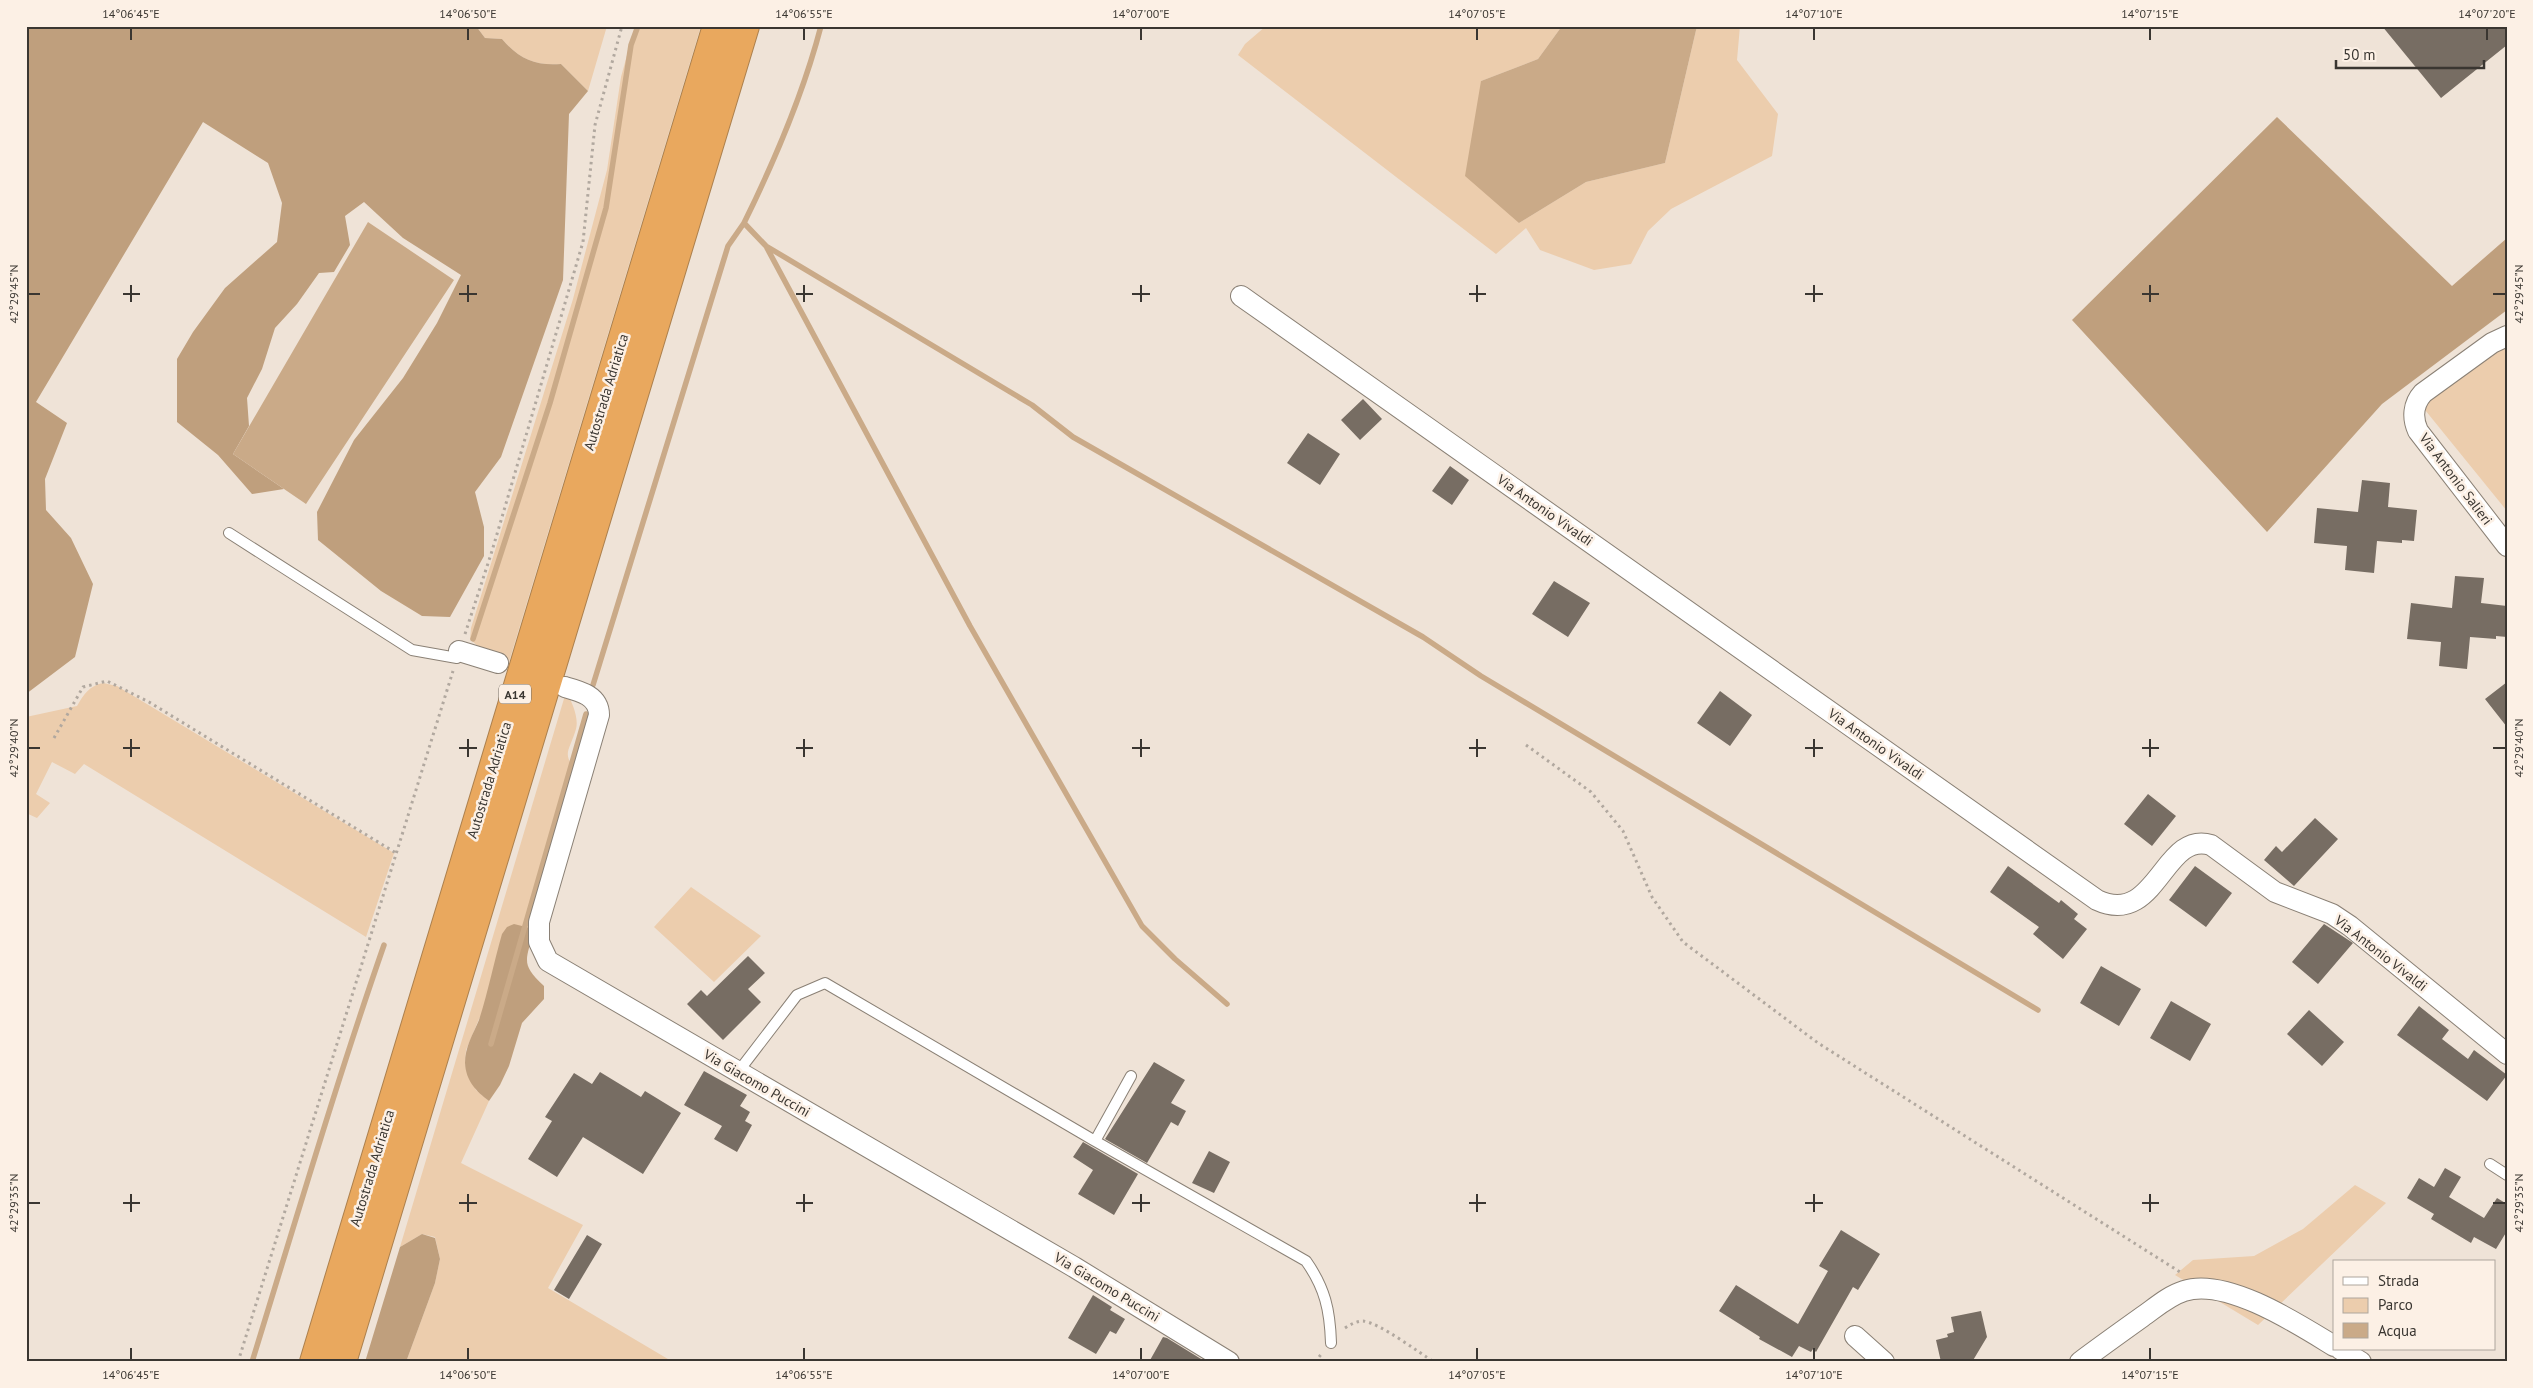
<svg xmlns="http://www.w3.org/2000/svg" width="2533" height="1388" font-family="'PT Sans',sans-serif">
<rect width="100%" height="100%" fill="#efe3d7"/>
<path fill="#eccdad" d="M 476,26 L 607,26 L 588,91 L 561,64 C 535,66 519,59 502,39 L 485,38 Z
M 635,26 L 701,26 L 509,662 L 484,652 L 470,639 L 471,628 L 573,299 L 607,170 L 621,77 Z
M 1266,26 L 1562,26 L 1538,59 L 1481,81 L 1519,223 L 1586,182 L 1665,163 L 1697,26 L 1740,26 L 1737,60 L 1778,114 L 1772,156 L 1671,209 L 1648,231 L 1631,264 L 1594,270 L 1540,250 L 1526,228 L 1496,254 L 1238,55 L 1245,44 Z
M 2507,341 L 2507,511 L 2421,405 Z
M 103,683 L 117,686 L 394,853 L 366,937 L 84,764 L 75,774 L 52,762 L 36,794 L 50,803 L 37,818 L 26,813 L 26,717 L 77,706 C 84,694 89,686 103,683 Z
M 566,692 C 572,701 579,718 576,729 C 569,753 560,753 580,775 L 534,929 L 479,1019 L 466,1050 L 465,1064 L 476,1090 L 489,1101 L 461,1163 L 583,1225 L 548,1288 L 673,1362 L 406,1362 L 435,1283 L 440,1259 L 435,1237 L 422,1234 L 400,1247 Z
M 691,887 L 761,936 L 714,982 L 654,927 Z
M 2355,1185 L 2386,1203 L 2258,1325 L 2175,1275 L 2193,1260 L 2254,1256 L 2303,1229 Z"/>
<path fill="#bf9f7d" d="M 26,26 L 476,26 L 485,38 L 502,39 C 519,59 535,66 561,64 L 588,91 L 569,114 L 563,280 L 501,457 L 475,492 L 484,527 L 484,556 L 450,617 L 422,616 L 381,591 L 318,540 L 317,512 L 354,440 L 403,378 L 437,323 L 461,275 L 403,238 L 364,202 L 345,216 L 350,245 L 334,272 L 319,273 L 297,304 L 275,328 L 262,369 L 247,398 L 249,426 L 233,454 L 284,489 L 252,494 L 218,455 L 177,422 L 177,359 L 193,332 L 225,288 L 277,242 L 282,203 L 268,163 L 203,122 L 36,402 L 67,423 L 45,479 L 46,510 L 71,538 L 93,584 L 75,657 L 26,694 Z
M 2277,117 L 2452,286 L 2507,238 L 2507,310 L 2382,404 L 2267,532 L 2072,320 Z
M 514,924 L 534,929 C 527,960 519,963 544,986 L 544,999 L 522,1023 L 509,1066 L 500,1085 L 489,1101 C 476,1091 466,1081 465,1063 C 465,1047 473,1034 479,1020 C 488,992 494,962 502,934 L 507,927 Z
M 422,1234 L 435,1238 L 440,1259 L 435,1283 L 406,1362 L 365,1362 L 400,1247 Z"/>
<path fill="#caaa88" d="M 1562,26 L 1697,26 L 1665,163 L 1586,182 L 1519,223 L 1465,176 L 1481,81 L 1538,59 Z
M 368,222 L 454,280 L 306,504 L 233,454 Z"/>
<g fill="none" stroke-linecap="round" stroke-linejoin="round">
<path stroke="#caaa88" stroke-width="5.5" d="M 821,26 C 803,95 775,160 744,223 L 766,246 L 1032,405 L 1073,437 L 1423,637 L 1481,676 L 2038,1010
M 767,248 L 970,626 L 1142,926 L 1175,959 L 1227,1004
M 473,639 L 550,403 L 606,208 L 631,45 L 638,26
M 593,685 L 728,246 L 744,223
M 491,1044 L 586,714
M 252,1362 C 295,1223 336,1083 384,945"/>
</g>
<path fill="#776d63" d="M 2382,26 L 2507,26 L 2507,45 L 2441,98 Z
M 1363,399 L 1382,419 L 1360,440 L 1341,420 Z
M 1308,433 L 1340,454 L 1320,485 L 1287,463 Z
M 1450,466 L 1469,480 L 1452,505 L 1432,491 Z
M 2362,480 L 2390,483 L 2388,507 L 2417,510 L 2414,541 L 2402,540 L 2402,543 L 2377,541 L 2374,573 L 2345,570 L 2347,546 L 2314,543 L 2317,508 L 2358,512 Z
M 2455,576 L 2484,578 L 2481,603 L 2507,606 L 2507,637 L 2496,636 L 2496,639 L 2470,637 L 2467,669 L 2439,666 L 2441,642 L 2407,639 L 2411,603 L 2452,608 Z
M 1554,581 L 1590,603 L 1568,637 L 1532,614 Z
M 2507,682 L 2507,727 L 2485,699 Z
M 1720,691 L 1752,715 L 1730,746 L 1697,723 Z
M 2148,794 L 2176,816 L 2152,846 L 2124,824 Z
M 2315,818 L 2338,839 L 2294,886 L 2264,860 L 2276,846 L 2282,852 Z
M 2008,866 L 2059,903 L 2061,900 L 2078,914 L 2074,919 L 2087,929 L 2063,959 L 2033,934 L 2039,927 L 1990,892 Z
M 2195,866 L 2232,893 L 2206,927 L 2169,900 Z
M 2324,924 L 2353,943 L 2318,984 L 2292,962 Z
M 748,956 L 765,973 L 748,989 L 761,1002 L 723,1040 L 687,1004 L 701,990 L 707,996 Z
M 2101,966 L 2141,989 L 2119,1026 L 2080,1003 Z
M 2171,1001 L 2211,1024 L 2190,1061 L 2150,1038 Z
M 2419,1006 L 2449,1030 L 2442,1039 L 2468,1059 L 2474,1050 L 2507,1075 L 2487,1101 L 2397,1035 Z
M 2309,1010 L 2344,1042 L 2322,1066 L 2287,1034 Z
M 1154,1062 L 1185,1080 L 1171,1103 L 1186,1111 L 1178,1126 L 1171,1122 L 1147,1163 L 1105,1139 Z
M 704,1071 L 747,1095 L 740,1106 L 750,1112 L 745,1121 L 752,1125 L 737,1152 L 714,1139 L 722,1126 L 684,1105 Z
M 600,1072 L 641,1097 L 645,1091 L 681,1113 L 643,1174 L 583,1137 L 557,1177 L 528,1159 L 552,1121 L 545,1117 L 574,1073 L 592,1084 Z
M 1083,1142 L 1138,1174 L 1114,1215 L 1078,1194 L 1093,1170 L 1073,1157 Z
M 1209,1151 L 1230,1162 L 1214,1193 L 1192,1183 Z
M 2445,1168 L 2461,1177 L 2449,1197 L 2484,1218 L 2497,1198 L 2507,1204 L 2507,1231 L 2496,1249 L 2474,1237 L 2471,1243 L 2431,1219 L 2434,1214 L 2407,1198 L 2419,1178 L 2434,1187 Z
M 1841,1230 L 1880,1254 L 1858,1290 L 1853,1287 L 1816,1352 L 1813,1349 L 1811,1352 L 1799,1346 L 1792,1357 L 1759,1339 L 1760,1337 L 1719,1311 L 1736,1285 L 1798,1324 L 1828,1271 L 1819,1266 Z
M 587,1235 L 602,1244 L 569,1299 L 554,1290 Z
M 1093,1295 L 1112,1307 L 1110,1310 L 1125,1319 L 1116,1334 L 1110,1331 L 1096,1354 L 1068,1338 Z
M 1981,1311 L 1987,1337 L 1972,1362 L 1941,1362 L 1936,1340 L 1948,1337 L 1947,1334 L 1954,1332 L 1951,1317 Z
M 1163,1337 L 1167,1338 L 1206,1362 L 1149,1362 Z"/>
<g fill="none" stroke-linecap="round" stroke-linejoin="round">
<defs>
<path id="service" d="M 229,533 L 412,650 L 457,658
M 738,1072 L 797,995 L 825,983 L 1095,1141 L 1131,1076
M 1095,1141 L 1306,1261 C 1325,1288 1330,1310 1331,1343
M 2490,1164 L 2507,1175"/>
<path id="minor" d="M 1241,296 L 2097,900 C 2157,928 2163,830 2211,845 L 2275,892 L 2332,914 L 2350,926 L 2507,1054
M 2507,336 L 2492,343 L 2423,393 C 2413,404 2412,418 2418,431 L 2507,546
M 459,651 L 498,663
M 565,687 C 580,691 599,696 599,715 L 539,922 L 539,942 L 548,961 L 1074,1267 L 1229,1362
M 1855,1336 L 1884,1362
M 2340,1349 L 2361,1362
M 2080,1362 C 2100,1347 2121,1332 2142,1317 C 2155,1308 2168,1296 2184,1291 C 2226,1277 2298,1324 2334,1346"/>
<path id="motorway" d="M 314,1362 L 717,26
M 342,1362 L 745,26"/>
</defs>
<use href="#service" stroke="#8a8075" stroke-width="12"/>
<use href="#minor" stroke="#8a8075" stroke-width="22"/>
<use href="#motorway" stroke="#ac804e" stroke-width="30"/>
<path stroke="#b1a89f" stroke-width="3" stroke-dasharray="2.5 4" stroke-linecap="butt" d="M 465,634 L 492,551 L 583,242 L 595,125 L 622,26
M 54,738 L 83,687 L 107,681 L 149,702 L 396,853
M 1526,745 L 1591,792 L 1623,831 L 1652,897 L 1683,942 L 1818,1043 L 2180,1272
M 1345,1328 C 1351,1324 1357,1321 1363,1321 C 1380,1323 1418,1352 1434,1362
M 238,1362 L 453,671
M 1315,1362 L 1323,1352"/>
<use href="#service" stroke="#fff" stroke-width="10"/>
<use href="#minor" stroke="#fff" stroke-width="20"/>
<use href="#motorway" stroke="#e9a85e" stroke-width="28"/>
</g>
<path fill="none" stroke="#3a3631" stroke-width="2" d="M 131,28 L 131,40M 468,28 L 468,40M 804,28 L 804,40M 1141,28 L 1141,40M 1477,28 L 1477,40M 1814,28 L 1814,40M 2150,28 L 2150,40M 2487,28 L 2487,40M 131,285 L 131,302M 468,285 L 468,302M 804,285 L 804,302M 1141,285 L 1141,302M 1477,285 L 1477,302M 1814,285 L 1814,302M 2150,285 L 2150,302M 28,294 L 40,294M 123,294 L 140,294M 459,294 L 477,294M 796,294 L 813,294M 1132,294 L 1150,294M 1469,294 L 1486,294M 1805,294 L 1823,294M 2142,294 L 2159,294M 2493,294 L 2506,294M 131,739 L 131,757M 468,739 L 468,757M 804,739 L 804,757M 1141,739 L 1141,757M 1477,739 L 1477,757M 1814,739 L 1814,757M 2150,739 L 2150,757M 28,748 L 40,748M 123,748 L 140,748M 459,748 L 477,748M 796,748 L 813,748M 1132,748 L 1150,748M 1469,748 L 1486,748M 1805,748 L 1823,748M 2142,748 L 2159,748M 2493,748 L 2506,748M 131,1194 L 131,1212M 468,1194 L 468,1212M 804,1194 L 804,1212M 1141,1194 L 1141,1212M 1477,1194 L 1477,1212M 1814,1194 L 1814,1212M 2150,1194 L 2150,1212M 28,1203 L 40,1203M 123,1203 L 140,1203M 459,1203 L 477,1203M 796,1203 L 813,1203M 1132,1203 L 1150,1203M 1469,1203 L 1486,1203M 1805,1203 L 1823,1203M 2142,1203 L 2159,1203M 2493,1203 L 2506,1203M 131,1348 L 131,1360M 468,1348 L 468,1360M 804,1348 L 804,1360M 1141,1348 L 1141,1360M 1477,1348 L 1477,1360M 1814,1348 L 1814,1360M 2150,1348 L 2150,1360"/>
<g text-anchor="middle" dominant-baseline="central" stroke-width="5" stroke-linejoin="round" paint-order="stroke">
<rect fill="#fcf0e5" stroke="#746e67" stroke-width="1" x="499" y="684.5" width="32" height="19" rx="4"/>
<g font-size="12" font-weight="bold" fill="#3a3631">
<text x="515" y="694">A14</text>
</g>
<g font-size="14" fill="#3a3631" stroke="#fcf0e5">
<text transform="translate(606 392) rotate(-73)">Autostrada Adriatica</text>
<text transform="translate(2456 479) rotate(53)">Via Antonio Salieri</text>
<text transform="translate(1545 510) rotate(35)">Via Antonio Vivaldi</text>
<text transform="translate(1876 744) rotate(35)">Via Antonio Vivaldi</text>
<text transform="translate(489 780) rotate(-73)">Autostrada Adriatica</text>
<text transform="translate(2381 953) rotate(38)">Via Antonio Vivaldi</text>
<text transform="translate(757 1083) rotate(30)">Via Giacomo Puccini</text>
<text transform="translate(372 1168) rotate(-73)">Autostrada Adriatica</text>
<text transform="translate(1107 1287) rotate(31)">Via Giacomo Puccini</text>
</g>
</g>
<rect width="2533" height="1388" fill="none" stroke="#fcf0e5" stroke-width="55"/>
<rect x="2333" y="1260" width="162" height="90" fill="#fcf0e5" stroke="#aea69d"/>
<rect x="2343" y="1277" width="25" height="8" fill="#ffffff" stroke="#aea69d"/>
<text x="2378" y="1286" font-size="15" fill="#3a3631">Strada</text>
<rect x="2343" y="1298" width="25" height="15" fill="#eccdad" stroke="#aea69d"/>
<text x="2378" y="1310" font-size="15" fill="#3a3631">Parco</text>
<rect x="2343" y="1323" width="25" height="15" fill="#caaa88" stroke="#aea69d"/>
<text x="2378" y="1336" font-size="15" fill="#3a3631">Acqua</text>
<path d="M2336 60v8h148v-8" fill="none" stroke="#3a3631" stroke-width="2.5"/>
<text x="2343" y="60" font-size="15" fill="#3a3631" stroke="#fcf0e5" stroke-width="4" paint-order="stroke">50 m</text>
<rect x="28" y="28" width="2478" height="1332" fill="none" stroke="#3a3631" stroke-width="2"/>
<g font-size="12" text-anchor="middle" fill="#3a3631">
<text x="131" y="18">14°06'45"E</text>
<text x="468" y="18">14°06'50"E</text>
<text x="804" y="18">14°06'55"E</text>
<text x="1141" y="18">14°07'00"E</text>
<text x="1477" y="18">14°07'05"E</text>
<text x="1814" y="18">14°07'10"E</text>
<text x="2150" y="18">14°07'15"E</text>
<text x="2487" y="18">14°07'20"E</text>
<text transform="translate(14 294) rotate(-90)" y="4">42°29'45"N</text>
<text transform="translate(2519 294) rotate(-90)" y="4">42°29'45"N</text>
<text transform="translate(14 748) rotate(-90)" y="4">42°29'40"N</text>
<text transform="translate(2519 748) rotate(-90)" y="4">42°29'40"N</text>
<text transform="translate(14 1203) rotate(-90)" y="4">42°29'35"N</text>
<text transform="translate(2519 1203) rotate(-90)" y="4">42°29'35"N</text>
<text x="131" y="1379">14°06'45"E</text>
<text x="468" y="1379">14°06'50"E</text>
<text x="804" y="1379">14°06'55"E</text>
<text x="1141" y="1379">14°07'00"E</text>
<text x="1477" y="1379">14°07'05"E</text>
<text x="1814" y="1379">14°07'10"E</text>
<text x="2150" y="1379">14°07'15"E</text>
</g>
</svg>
